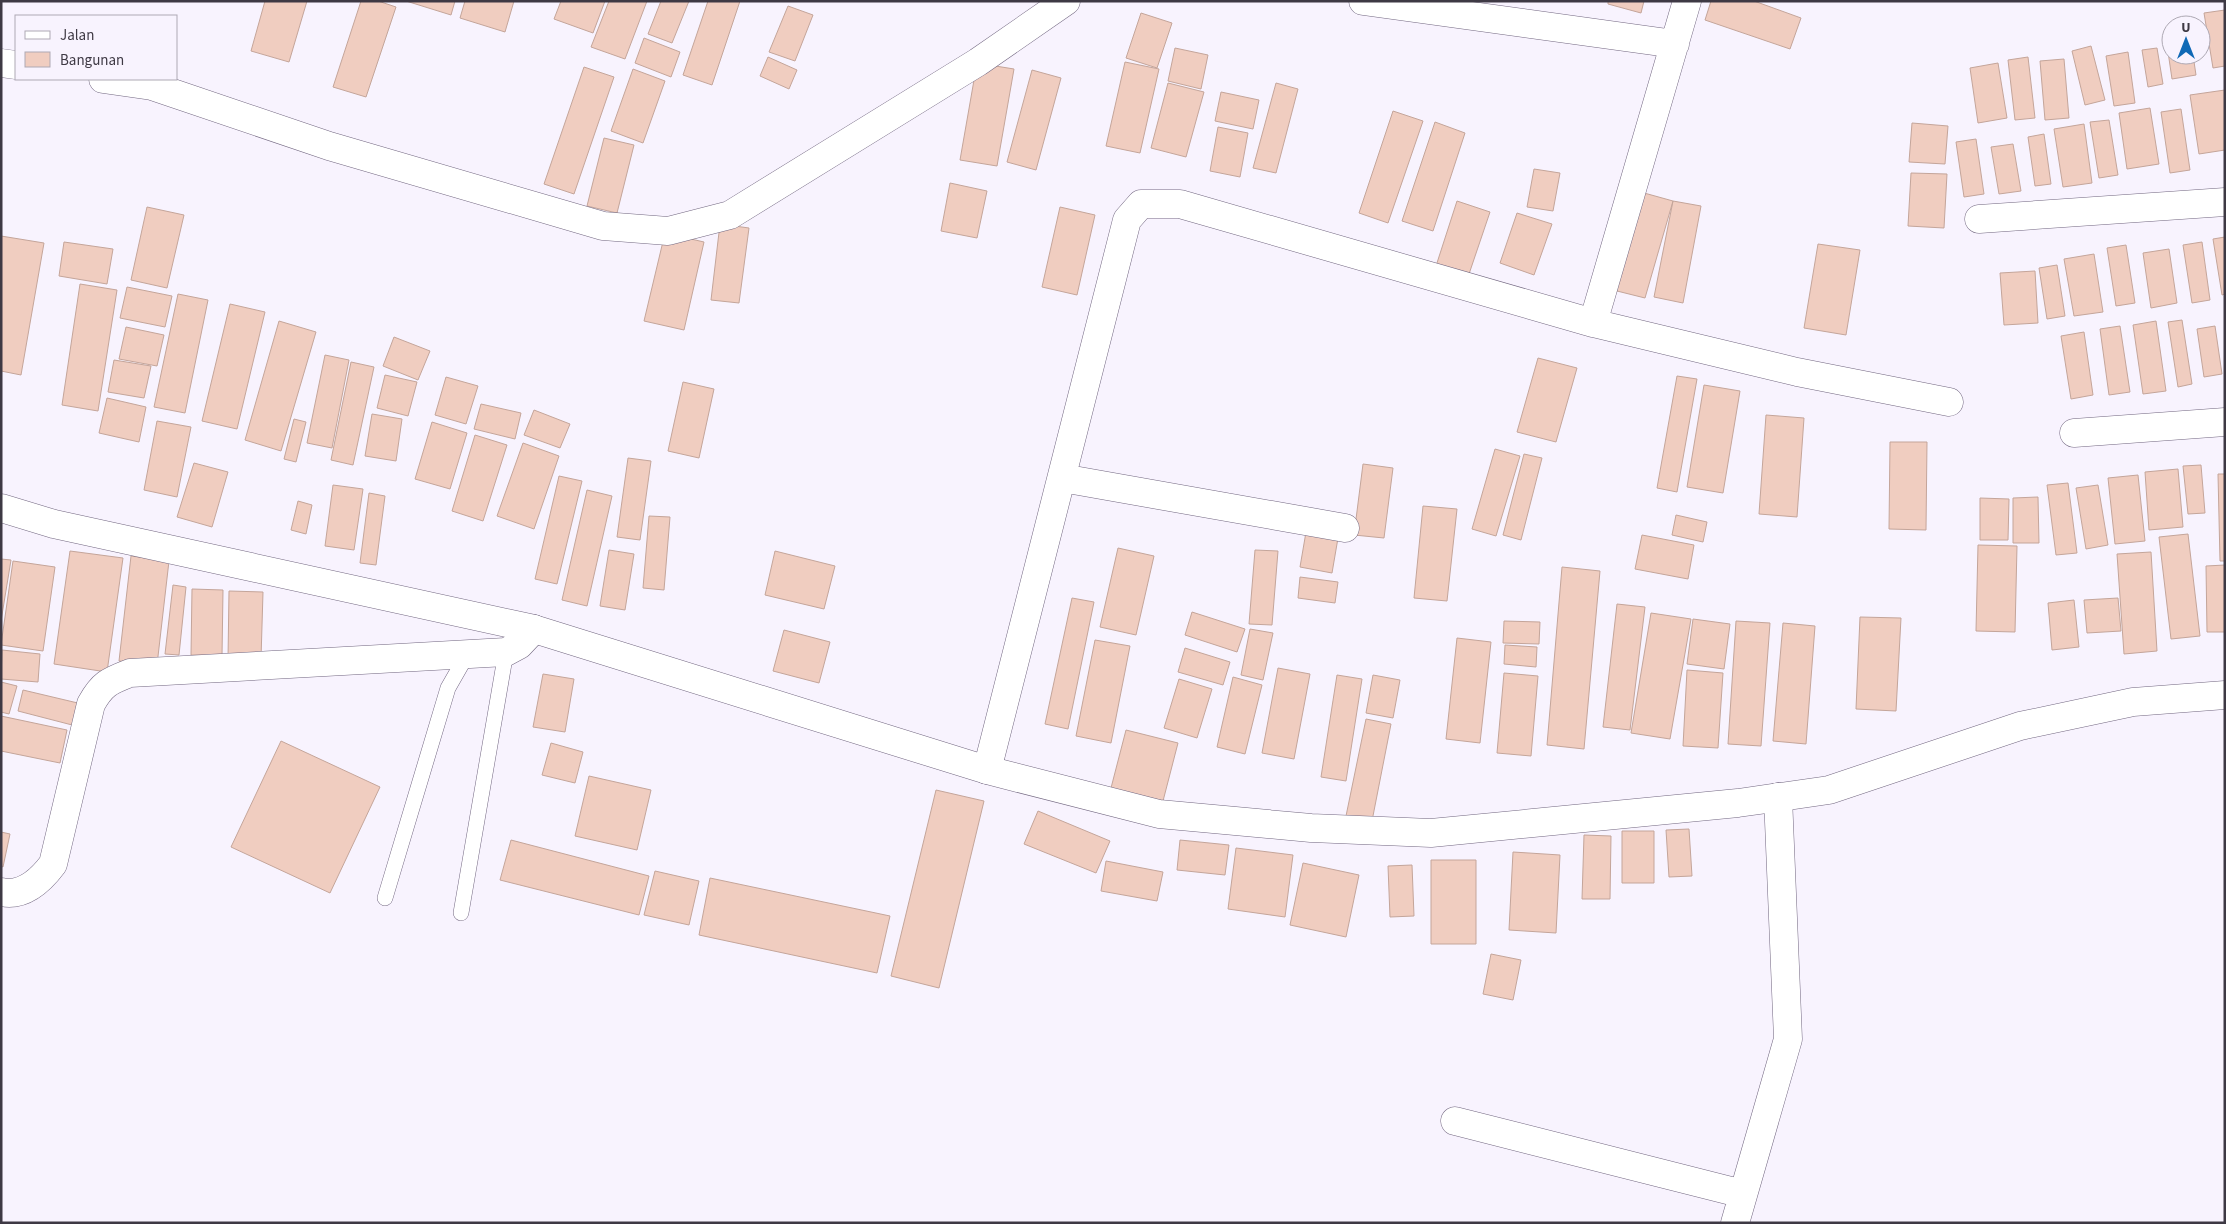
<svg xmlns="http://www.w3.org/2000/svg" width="2226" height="1224" font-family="'Source Sans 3',sans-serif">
<rect width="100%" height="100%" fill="#f8f3fe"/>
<path fill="#f0cdc0" stroke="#c4a59a" d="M 265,1 L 307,1 L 289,62 L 251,51 Z
M 361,1 L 378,1 L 396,7 L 366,97 L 333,87 Z
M 406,1 L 455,1 L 451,15 Z
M 465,1 L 514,1 L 505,32 L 460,18 Z
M 561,1 L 605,1 L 593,33 L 554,19 Z
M 609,1 L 647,1 L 625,59 L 591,47 Z
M 661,1 L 689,1 L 672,43 L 648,34 Z
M 708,1 L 740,1 L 712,85 L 683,75 Z
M 1608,1 L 1644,1 L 1641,13 L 1608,4 Z
M 1711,1 L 1754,1 L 1801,18 L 1790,49 L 1705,20 Z
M 788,6 L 813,15 L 795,61 L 769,52 Z
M 2225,10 L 2225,66 L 2213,68 L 2204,13 Z
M 1141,13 L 1172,23 L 1157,68 L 1126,58 Z
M 644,38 L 680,52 L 671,77 L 635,63 Z
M 2171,44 L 2171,55 L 2193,55 L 2196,75 L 2172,79 L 2167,45 Z
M 2091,46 L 2105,100 L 2085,105 L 2072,51 Z
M 1175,48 L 1208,55 L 1201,89 L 1168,81 Z
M 2157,48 L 2163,84 L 2148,87 L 2142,50 Z
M 2128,52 L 2135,103 L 2114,106 L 2106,56 Z
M 768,57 L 797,70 L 789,89 L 760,76 Z
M 2028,57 L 2035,118 L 2015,120 L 2008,60 Z
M 2064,59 L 2069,118 L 2045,120 L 2040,61 Z
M 1125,62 L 1159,69 L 1140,153 L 1106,146 Z
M 977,63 L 1014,69 L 997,166 L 960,160 Z
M 1998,63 L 2007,118 L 1978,123 L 1970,68 Z
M 584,67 L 614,77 L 574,194 L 544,184 Z
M 633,69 L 665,81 L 643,143 L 611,131 Z
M 1032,70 L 1061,78 L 1036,170 L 1007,162 Z
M 1168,83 L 1204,92 L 1186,157 L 1151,148 Z
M 1276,83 L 1298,89 L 1276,173 L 1253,168 Z
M 2225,90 L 2225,150 L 2199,154 L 2190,95 Z
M 1221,92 L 1259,100 L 1253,129 L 1215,121 Z
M 2150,108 L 2159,164 L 2127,169 L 2119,113 Z
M 2181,109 L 2190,170 L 2170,173 L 2161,112 Z
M 1393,111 L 1423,121 L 1388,223 L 1359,213 Z
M 2109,120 L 2118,175 L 2099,178 L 2090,122 Z
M 1435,122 L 1465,133 L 1433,231 L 1402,221 Z
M 1912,123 L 1948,126 L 1945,164 L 1909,162 Z
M 2084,124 L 2092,183 L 2063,187 L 2054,129 Z
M 1218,127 L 1248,133 L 1240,177 L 1210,171 Z
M 2044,134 L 2051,184 L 2035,186 L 2028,137 Z
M 604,138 L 634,145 L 617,213 L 587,206 Z
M 1976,139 L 1984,194 L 1964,197 L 1956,142 Z
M 2013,144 L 2021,191 L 1999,194 L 1991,147 Z
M 1534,169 L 1560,173 L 1553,211 L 1527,207 Z
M 1911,173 L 1947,174 L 1944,228 L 1908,226 Z
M 950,183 L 987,191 L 977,238 L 941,231 Z
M 1637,191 L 1673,201 L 1645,298 L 1609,289 Z
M 1457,201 L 1490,212 L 1468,277 L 1436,266 Z
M 1673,201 L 1701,206 L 1683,303 L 1654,297 Z
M 147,207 L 184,215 L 167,288 L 131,280 Z
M 1060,207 L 1095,215 L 1077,295 L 1042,287 Z
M 1517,213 L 1552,224 L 1534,275 L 1500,263 Z
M 720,224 L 749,228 L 739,303 L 711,300 Z
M 665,233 L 704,242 L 684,330 L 644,321 Z
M 1,236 L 44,243 L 21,375 L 1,371 Z
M 2225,237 L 2225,294 L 2222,295 L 2213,239 Z
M 64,242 L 113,249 L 107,284 L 59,276 Z
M 2202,242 L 2210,300 L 2192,303 L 2183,245 Z
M 1818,244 L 1860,250 L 1846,335 L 1804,328 Z
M 2126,245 L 2135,303 L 2116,306 L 2107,248 Z
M 2169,249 L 2177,303 L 2151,308 L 2143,253 Z
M 2094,254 L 2103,312 L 2074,316 L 2064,259 Z
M 2057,265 L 2065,316 L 2047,319 L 2039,268 Z
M 2035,271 L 2038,323 L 2004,325 L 2000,273 Z
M 80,284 L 117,290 L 98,411 L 62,405 Z
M 127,287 L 172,296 L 165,327 L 120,318 Z
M 178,294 L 208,300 L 185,413 L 154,407 Z
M 230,304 L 265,312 L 237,429 L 202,421 Z
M 2182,320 L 2192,384 L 2178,387 L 2168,322 Z
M 279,321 L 316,332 L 281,451 L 245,440 Z
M 2156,321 L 2166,391 L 2143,394 L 2133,325 Z
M 2120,326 L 2130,392 L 2109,395 L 2100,329 Z
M 2215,326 L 2222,374 L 2204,377 L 2197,329 Z
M 126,327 L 164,335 L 157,366 L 119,359 Z
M 2084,332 L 2093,395 L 2071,399 L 2061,336 Z
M 394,337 L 430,351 L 418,380 L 383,366 Z
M 325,355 L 349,360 L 332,448 L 307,443 Z
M 1538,358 L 1577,368 L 1556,442 L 1517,432 Z
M 114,360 L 151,366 L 144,398 L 108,392 Z
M 351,362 L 374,367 L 353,465 L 331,460 Z
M 385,375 L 417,382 L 408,416 L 377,408 Z
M 1677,376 L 1697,379 L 1677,492 L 1657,488 Z
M 446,377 L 478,386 L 466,424 L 435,415 Z
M 683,382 L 714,389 L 699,458 L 668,451 Z
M 1704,385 L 1740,391 L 1723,493 L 1687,487 Z
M 107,398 L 146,407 L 139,442 L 99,433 Z
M 481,404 L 521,413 L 515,439 L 474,429 Z
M 534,410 L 570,424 L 560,448 L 524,435 Z
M 372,414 L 402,419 L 396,461 L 365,456 Z
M 1766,415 L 1804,418 L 1797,517 L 1759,514 Z
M 294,419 L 306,422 L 296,462 L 284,459 Z
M 157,421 L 191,427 L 177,497 L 144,490 Z
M 432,422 L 467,433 L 450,489 L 415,479 Z
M 475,435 L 507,445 L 483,521 L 452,511 Z
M 1890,442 L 1927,442 L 1926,530 L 1889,529 Z
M 523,443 L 559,456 L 534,529 L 497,516 Z
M 1495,449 L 1520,456 L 1496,536 L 1472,529 Z
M 1524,454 L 1542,458 L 1521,540 L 1503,535 Z
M 628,458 L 651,461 L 640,540 L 617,537 Z
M 194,463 L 228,472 L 212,527 L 177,517 Z
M 1363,464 L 1393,468 L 1384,538 L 1354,535 Z
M 2201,465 L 2205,513 L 2188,514 L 2183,466 Z
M 2178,469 L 2183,527 L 2149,530 L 2145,472 Z
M 2218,474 L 2225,474 L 2225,561 L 2220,561 Z
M 2138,475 L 2145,541 L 2115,544 L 2108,478 Z
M 559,476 L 582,481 L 557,584 L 535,579 Z
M 2068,483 L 2077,553 L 2056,555 L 2047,485 Z
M 333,485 L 363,489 L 354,550 L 325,546 Z
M 2098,485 L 2108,545 L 2086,549 L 2076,488 Z
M 587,490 L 612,496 L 587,606 L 562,600 Z
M 369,493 L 385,496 L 376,565 L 360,563 Z
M 2038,497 L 2039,543 L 2013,543 L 2013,498 Z
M 1980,498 L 2009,499 L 2008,540 L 1980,540 Z
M 298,501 L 312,505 L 306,534 L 291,530 Z
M 1423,506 L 1457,509 L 1447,601 L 1414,598 Z
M 1676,515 L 1707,522 L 1703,542 L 1672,535 Z
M 649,516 L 670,517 L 664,590 L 643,588 Z
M 1306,532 L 1338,538 L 1332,573 L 1300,567 Z
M 2188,534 L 2200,636 L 2171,639 L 2159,537 Z
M 1642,535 L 1694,545 L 1688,579 L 1635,569 Z
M 1978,545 L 2017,546 L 2015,632 L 1976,631 Z
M 1118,548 L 1154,556 L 1136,635 L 1100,627 Z
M 609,550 L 634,554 L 625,610 L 600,606 Z
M 1255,550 L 1278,551 L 1272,625 L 1249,624 Z
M 70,551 L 123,558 L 107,672 L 54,664 Z
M 775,551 L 835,566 L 824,609 L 765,595 Z
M 2151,552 L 2157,651 L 2124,654 L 2117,554 Z
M 131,556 L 169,561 L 157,665 L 119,661 Z
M 1,559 L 11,560 L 1,621 Z
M 13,561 L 55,567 L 43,651 L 1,645 Z
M 2225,565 L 2225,632 L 2207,632 L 2206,566 Z
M 1562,567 L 1600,571 L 1584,749 L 1547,745 Z
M 1300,577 L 1338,582 L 1335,603 L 1298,598 Z
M 173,585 L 186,587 L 179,655 L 165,654 Z
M 192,589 L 223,590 L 222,656 L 191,655 Z
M 229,591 L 263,592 L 261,659 L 228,659 Z
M 1072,598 L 1094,602 L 1068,729 L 1045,724 Z
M 2118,598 L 2121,631 L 2087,633 L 2084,600 Z
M 2074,600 L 2079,647 L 2052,650 L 2048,603 Z
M 1617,604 L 1645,607 L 1630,730 L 1603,727 Z
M 1192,612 L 1245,629 L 1237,652 L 1185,635 Z
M 1651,613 L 1691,619 L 1670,739 L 1631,733 Z
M 1860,617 L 1901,618 L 1896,711 L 1856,709 Z
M 1693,619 L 1730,624 L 1724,669 L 1687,664 Z
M 1504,621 L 1540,622 L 1539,644 L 1503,643 Z
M 1736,621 L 1770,623 L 1761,746 L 1728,744 Z
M 1783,623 L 1815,626 L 1806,744 L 1773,741 Z
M 1250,629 L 1273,633 L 1263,680 L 1241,675 Z
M 784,630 L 830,642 L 819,683 L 773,671 Z
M 1457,638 L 1491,642 L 1480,743 L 1446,739 Z
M 1095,640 L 1130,646 L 1111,743 L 1076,736 Z
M 1505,645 L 1537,647 L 1536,667 L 1504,664 Z
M 1185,648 L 1230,662 L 1223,685 L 1178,672 Z
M 2,650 L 40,654 L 38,682 L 1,679 Z
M 1278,668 L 1310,674 L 1294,759 L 1262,753 Z
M 1687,670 L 1723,673 L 1718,748 L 1683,746 Z
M 1504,673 L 1538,676 L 1531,756 L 1497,753 Z
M 543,674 L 574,679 L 565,732 L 533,727 Z
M 1337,675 L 1362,679 L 1346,781 L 1321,777 Z
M 1373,675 L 1400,680 L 1393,718 L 1366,713 Z
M 1233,677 L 1262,685 L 1245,754 L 1217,747 Z
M 1179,679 L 1212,689 L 1197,738 L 1164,728 Z
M 1,682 L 17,686 L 9,714 L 1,712 Z
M 23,690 L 82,704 L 76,726 L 18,711 Z
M 1,716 L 67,730 L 60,763 L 1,751 Z
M 1366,719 L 1391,724 L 1372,821 L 1346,816 Z
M 1126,730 L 1178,743 L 1163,801 L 1111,788 Z
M 281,741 L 380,787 L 330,893 L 231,847 Z
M 551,743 L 583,752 L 575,783 L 542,775 Z
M 589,776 L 651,790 L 637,850 L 575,836 Z
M 936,790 L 984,801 L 939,988 L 891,976 Z
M 1038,811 L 1110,841 L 1096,873 L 1024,844 Z
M 1689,829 L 1692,876 L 1669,877 L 1666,830 Z
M 1622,831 L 1654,831 L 1654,883 L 1622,883 Z
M 1,832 L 10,834 L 3,867 L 1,866 Z
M 1584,835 L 1611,836 L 1610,899 L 1582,899 Z
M 511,840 L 649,876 L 639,915 L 500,880 Z
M 1180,840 L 1229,845 L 1225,875 L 1177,870 Z
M 1236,848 L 1293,855 L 1285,917 L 1228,909 Z
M 1513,852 L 1560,855 L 1556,933 L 1509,930 Z
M 1431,860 L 1476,860 L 1476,944 L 1431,944 Z
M 1106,861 L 1163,872 L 1157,901 L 1101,891 Z
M 1303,863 L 1359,875 L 1346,937 L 1290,925 Z
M 1412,865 L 1414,916 L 1390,917 L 1388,866 Z
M 655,871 L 699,881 L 689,925 L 644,915 Z
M 710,878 L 890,916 L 877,973 L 699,935 Z
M 1491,954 L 1521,960 L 1513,1000 L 1483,994 Z"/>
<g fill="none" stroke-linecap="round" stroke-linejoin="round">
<defs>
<path id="service" d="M 385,898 L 448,688 L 468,653
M 461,913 L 506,652"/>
<path id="minor" d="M 1363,1 L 1675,44
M 1,63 L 16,65
M 103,79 L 152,86 L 329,146 L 603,226 L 668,231 L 730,215 L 978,62 L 1066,1
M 1979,219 L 2225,202
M 1593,323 L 1687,1
M 2074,433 L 2225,422
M 1062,478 L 1345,528
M 987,770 L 1127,220 L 1141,204 L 1180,204 L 1593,323 L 1797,372 L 1949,402
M 1,892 C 23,897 41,880 53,864 L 91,704 C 102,684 109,681 130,673 L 506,652 L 519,645 L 534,629
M 1455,1121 L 1743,1194
M 1735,1223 L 1788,1039 L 1778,797"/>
<path id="tertiary" d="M 1,508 L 54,524 L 534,629 L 987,770 L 1159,814 L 1311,828 L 1431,833 L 1738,803 L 1829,790 L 2020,726 L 2133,702 L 2225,695"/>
</defs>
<use href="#service" stroke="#726780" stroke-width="16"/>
<use href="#minor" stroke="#726780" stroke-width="29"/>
<use href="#tertiary" stroke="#726780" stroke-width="29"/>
<use href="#service" stroke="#fff" stroke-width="15"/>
<use href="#minor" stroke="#fff" stroke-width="28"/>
<use href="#tertiary" stroke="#fff" stroke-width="28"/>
</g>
<rect width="2226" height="1224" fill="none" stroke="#3e3944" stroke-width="5"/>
<rect x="15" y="15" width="162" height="65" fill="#f8f3fe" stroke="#aea9b4"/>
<rect x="25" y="31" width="25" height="8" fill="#ffffff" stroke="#aea9b4"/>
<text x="60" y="40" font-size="15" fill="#3e3944">Jalan</text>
<rect x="25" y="52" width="25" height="15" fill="#f0cdc0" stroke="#aea9b4"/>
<text x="60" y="65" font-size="15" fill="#3e3944">Bangunan</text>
<g transform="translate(2186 40)"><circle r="24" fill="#f8f3fe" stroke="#aea9b4"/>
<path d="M0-4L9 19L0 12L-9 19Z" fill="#1069b6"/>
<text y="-8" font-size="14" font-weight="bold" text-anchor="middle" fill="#3e3944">U</text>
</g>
</svg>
